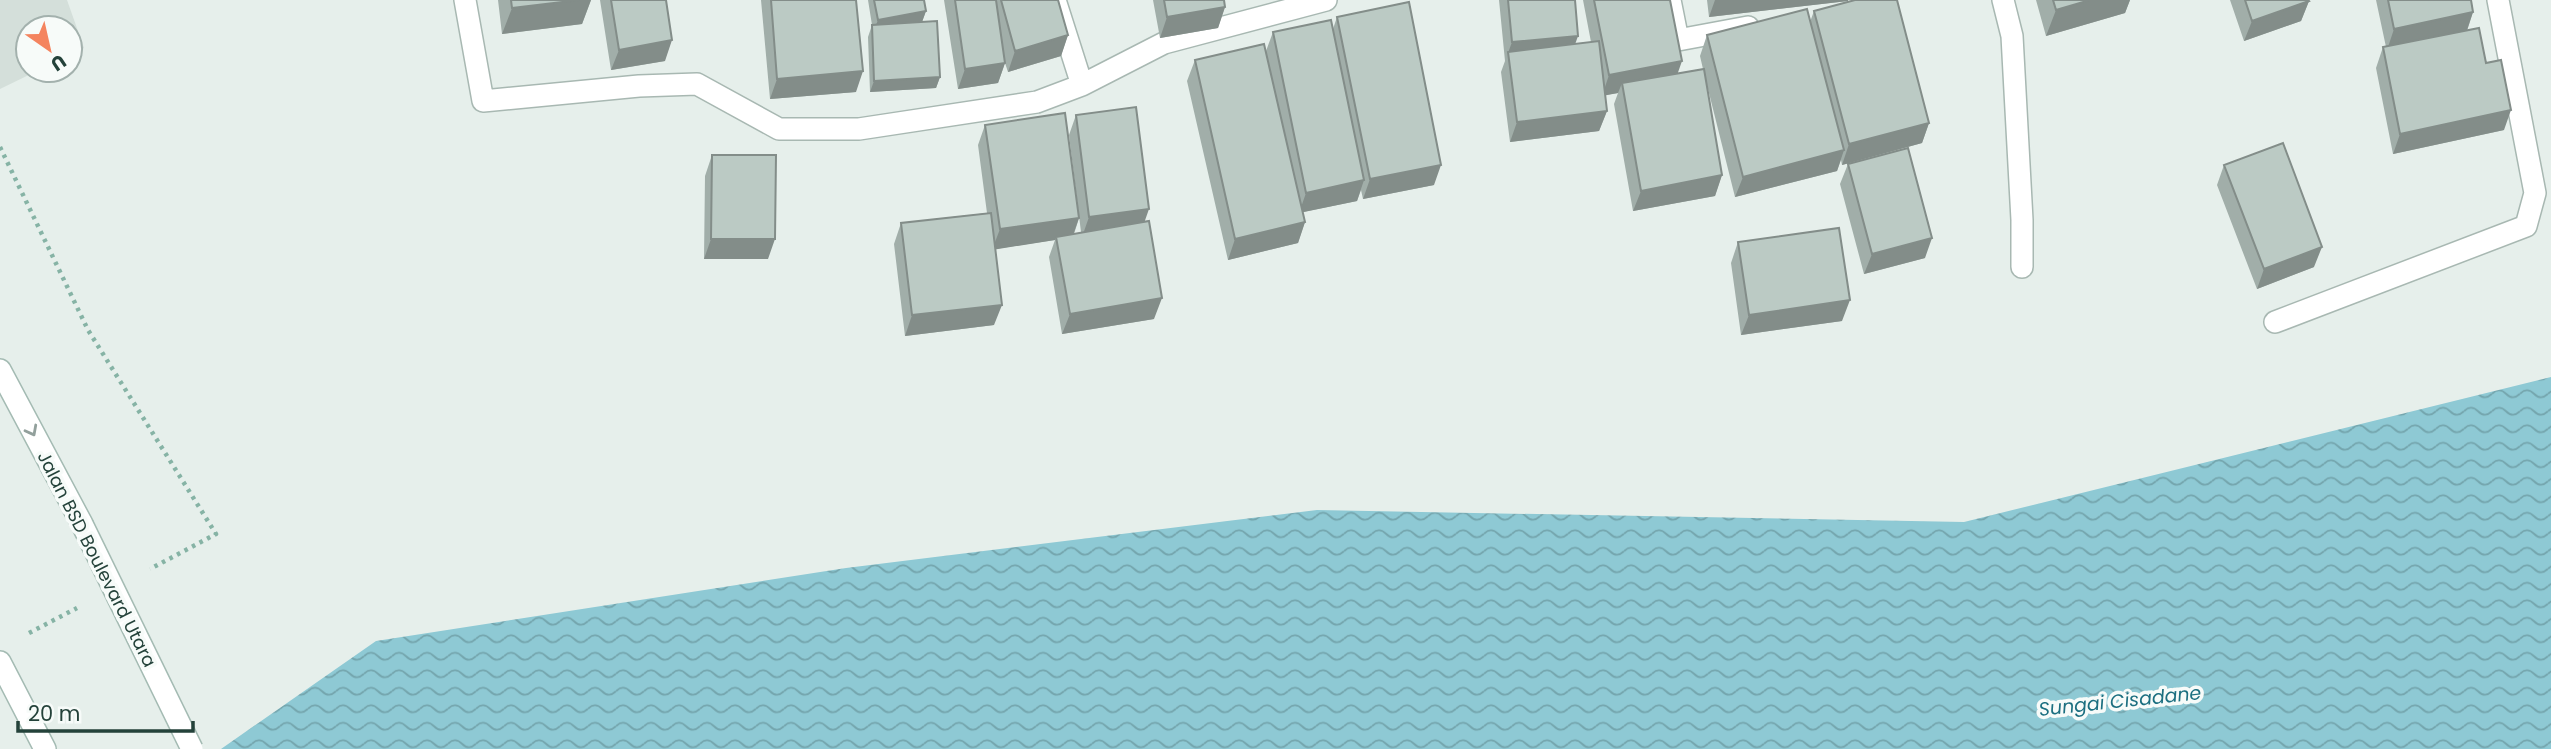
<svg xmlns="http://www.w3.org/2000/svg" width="2551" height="749" font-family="Poppins,sans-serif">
<defs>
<pattern id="water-waves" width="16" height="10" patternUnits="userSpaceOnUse" patternTransform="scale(1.75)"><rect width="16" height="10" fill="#8ec9d4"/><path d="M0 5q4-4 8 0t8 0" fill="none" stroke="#74a5ad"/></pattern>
</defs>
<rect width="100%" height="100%" fill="#e6efeb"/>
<path fill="#d4dfda" d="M 0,0 L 67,0 L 84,48 L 70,55 L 70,28 L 28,28 L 28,70 L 39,70 L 0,89 Z"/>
<path fill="url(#water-waves)" d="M 2551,377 L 2551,749 L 221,749 L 376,641 L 846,568 L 1317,510 L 1964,522 Z"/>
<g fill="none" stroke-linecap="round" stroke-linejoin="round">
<defs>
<path id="street" d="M 465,0 L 483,101 L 639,86 L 697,84 L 779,129 L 859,129 L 1037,102 L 1082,85 L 1164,43 L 1326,0
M 1055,0 L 1082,85
M 1670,0 L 1678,40 L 1748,27
M 2003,0 L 2012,36 L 2022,220 L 2022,267
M 2275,322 L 2526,226 L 2535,193 L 2498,0"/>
<path id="secondary" d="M 0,370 L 82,524
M 0,662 L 45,749"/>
</defs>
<use href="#street" stroke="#a8b8b2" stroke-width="24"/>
<use href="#secondary" stroke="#a4bbb3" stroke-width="24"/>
<path stroke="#86b3a5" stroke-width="4.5" stroke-dasharray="3.5 5" stroke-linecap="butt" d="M 0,147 L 88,330 L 216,534 L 150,569
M 29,633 L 77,608"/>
<use href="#street" stroke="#fff" stroke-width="21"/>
<use href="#secondary" stroke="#fff" stroke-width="21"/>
<defs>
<path id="secondary-bridge" d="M 82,524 L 192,749"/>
</defs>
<use href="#secondary-bridge" stroke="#a4bbb3" stroke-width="24" stroke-linecap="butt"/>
<use href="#secondary-bridge" stroke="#fff" stroke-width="21"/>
</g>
<path fill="#a1aea9" d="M 498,0 L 591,0 L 582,24 L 502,34 Z
M 600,0 L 666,0 L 665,61 L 611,70 Z
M 761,0 L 856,0 L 856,92 L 770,99 Z
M 868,0 L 924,0 L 926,11 L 922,22 L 940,77 L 936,88 L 870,92 L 868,37 L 872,25 Z
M 944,0 L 1058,0 L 1068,35 L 1061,56 L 1008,72 L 1005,63 L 998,83 L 958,89 Z
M 1153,0 L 1224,0 L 1225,7 L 1218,28 L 1160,38 Z
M 1499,0 L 1575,0 L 1575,44 L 1591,42 L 1583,0 L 1670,0 L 1678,73 L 1703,69 L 1700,56 L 1707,35 L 1810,22 L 1814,11 L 1929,123 L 1922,143 L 1842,165 L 1841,160 L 1837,171 L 1735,197 L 1706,81 L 1722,175 L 1715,196 L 1633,211 L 1614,104 L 1618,93 L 1605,95 L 1607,111 L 1599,131 L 1510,142 L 1501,72 L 1505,61 Z
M 1707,0 L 1848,0 L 1848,1 L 1709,17 Z
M 2036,0 L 2130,0 L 2125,13 L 2046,36 Z
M 2230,0 L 2308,0 L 2309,1 L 2301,21 L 2244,41 Z
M 2376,0 L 2471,0 L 2473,12 L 2467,31 L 2486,63 L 2504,130 L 2393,154 L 2376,68 L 2383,47 L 2386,47 Z
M 1337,17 L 1434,185 L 1363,199 L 1361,190 L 1357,201 L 1303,212 L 1305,222 L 1298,243 L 1228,260 L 1187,81 L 1195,60 L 1266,51 L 1273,32 L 1333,29 Z
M 1076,115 L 1145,221 L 1154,319 L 1062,334 L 1049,257 L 1055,240 L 995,249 L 994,325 L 905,336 L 894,244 L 901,223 L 987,213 L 978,145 L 985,125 L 1079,218 L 1074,234 L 1081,232 L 1069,135 Z
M 712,155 L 768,259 L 704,259 L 705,176 Z
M 1848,164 L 1925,258 L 1864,274 L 1840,184 Z
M 2224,165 L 2314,267 L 2257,289 L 2217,185 Z
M 1738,242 L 1842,321 L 1741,335 L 1731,263 Z"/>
<path fill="#838d89" d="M 579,0 L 591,0 L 582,24 L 502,34 L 512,8 Z
M 1715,0 L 1848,0 L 1848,1 L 1709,17 Z
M 2090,0 L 2130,0 L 2125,13 L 2046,36 L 2056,10 Z
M 2309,1 L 2301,21 L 2244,41 L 2252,21 Z
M 1225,7 L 1218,28 L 1160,38 L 1167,17 Z
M 926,11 L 922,22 L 873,32 L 878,20 Z
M 2473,12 L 2466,33 L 2387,50 L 2394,29 Z
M 1068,35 L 1061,56 L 1008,72 L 1015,51 Z
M 1578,36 L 1571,56 L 1508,53 L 1512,42 Z
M 672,40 L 665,61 L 611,70 L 619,50 Z
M 1682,61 L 1675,81 L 1622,83 L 1618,93 L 1602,96 L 1609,75 Z
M 1005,63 L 998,83 L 958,89 L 965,69 Z
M 863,71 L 856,92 L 770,99 L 777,79 Z
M 940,77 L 936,88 L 870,92 L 874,81 Z
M 2511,110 L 2504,130 L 2393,154 L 2400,134 Z
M 1607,111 L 1599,131 L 1510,142 L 1517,122 Z
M 1929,123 L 1922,143 L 1842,165 L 1849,144 Z
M 1844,150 L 1837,171 L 1735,197 L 1743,177 Z
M 1441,165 L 1434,185 L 1363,199 L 1370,179 Z
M 1722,175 L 1715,196 L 1633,211 L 1641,191 Z
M 1364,180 L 1357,201 L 1299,213 L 1306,193 Z
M 1149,209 L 1142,229 L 1082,237 L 1089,217 Z
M 1079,218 L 1072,238 L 1056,237 L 1055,240 L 992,250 L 1000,229 Z
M 1305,222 L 1298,243 L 1228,260 L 1235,239 Z
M 1932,238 L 1925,258 L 1864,274 L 1872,254 Z
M 711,239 L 775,239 L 768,259 L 704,259 Z
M 2322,247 L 2314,267 L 2257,289 L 2264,269 Z
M 1162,298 L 1154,319 L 1062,334 L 1070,314 Z
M 1850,300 L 1842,321 L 1741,335 L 1749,315 Z
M 1002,305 L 994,325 L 905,336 L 912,315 Z"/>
<path fill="#bbcac4" stroke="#838d89" stroke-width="2" d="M 511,0 L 579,0 L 512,8 Z
M 611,0 L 666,0 L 672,40 L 619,50 Z
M 771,0 L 856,0 L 863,71 L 777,79 Z
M 874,0 L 924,0 L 926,11 L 878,20 Z
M 955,0 L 996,0 L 1005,63 L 965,69 Z
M 1001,0 L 1058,0 L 1068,35 L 1015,51 Z
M 1164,0 L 1224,0 L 1225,7 L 1167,17 Z
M 1508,0 L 1575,0 L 1578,36 L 1512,42 Z
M 1594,0 L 1670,0 L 1682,61 L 1609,75 Z
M 1855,0 L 1897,0 L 1929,123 L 1849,144 L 1814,11 Z
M 2053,0 L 2090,0 L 2056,10 Z
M 2245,0 L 2308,0 L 2309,1 L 2252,21 Z
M 2388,0 L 2471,0 L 2473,12 L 2394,29 Z
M 1409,2 L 1441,165 L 1370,179 L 1337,17 Z
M 1807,9 L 1844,150 L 1743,177 L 1707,35 Z
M 1331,20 L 1364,180 L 1306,193 L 1273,32 Z
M 937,21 L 940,77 L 874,81 L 872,25 Z
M 2479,28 L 2486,63 L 2501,60 L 2511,110 L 2400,134 L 2383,47 Z
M 1599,41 L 1607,111 L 1517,122 L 1508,52 Z
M 1264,44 L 1305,222 L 1235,239 L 1195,60 Z
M 1704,69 L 1722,175 L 1641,191 L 1622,83 Z
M 1136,107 L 1149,209 L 1089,217 L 1076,115 Z
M 1065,113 L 1079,218 L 1000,229 L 985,125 Z
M 2283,143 L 2322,247 L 2264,269 L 2224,165 Z
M 1908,148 L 1932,238 L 1872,254 L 1848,164 Z
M 712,155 L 776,155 L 775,239 L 711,239 Z
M 991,213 L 1002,305 L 912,315 L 901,223 Z
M 1149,221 L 1162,298 L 1070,314 L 1056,237 Z
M 1839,228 L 1850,300 L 1749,315 L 1738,242 Z"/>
<defs><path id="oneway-chevron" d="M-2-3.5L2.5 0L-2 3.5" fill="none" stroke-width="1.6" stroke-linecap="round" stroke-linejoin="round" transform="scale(1.75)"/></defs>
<use stroke="#92a09c" href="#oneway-chevron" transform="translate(32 431) rotate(62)"/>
<g text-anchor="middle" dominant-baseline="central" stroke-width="7" stroke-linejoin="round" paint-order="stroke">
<g font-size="18" fill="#24423a" stroke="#f7fbf9">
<text transform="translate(97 559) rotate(63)">Jalan BSD Boulevard Utara</text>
</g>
<g font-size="19" font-style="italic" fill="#1c6f80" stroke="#f7fbf9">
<text transform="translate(2120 701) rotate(-6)">Sungai Cisadane</text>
</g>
</g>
<g transform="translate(49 49) rotate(146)"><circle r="33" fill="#f7fbf9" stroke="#a3b1ad" stroke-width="2"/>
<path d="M0-5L12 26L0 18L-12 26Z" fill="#f4845f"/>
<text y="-10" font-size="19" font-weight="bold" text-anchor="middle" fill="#24423a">U</text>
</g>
<path d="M18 721v10h175v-10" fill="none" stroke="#24423a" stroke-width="3.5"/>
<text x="28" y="721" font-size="21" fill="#24423a" stroke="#f7fbf9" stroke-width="5" paint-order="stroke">20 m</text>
</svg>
